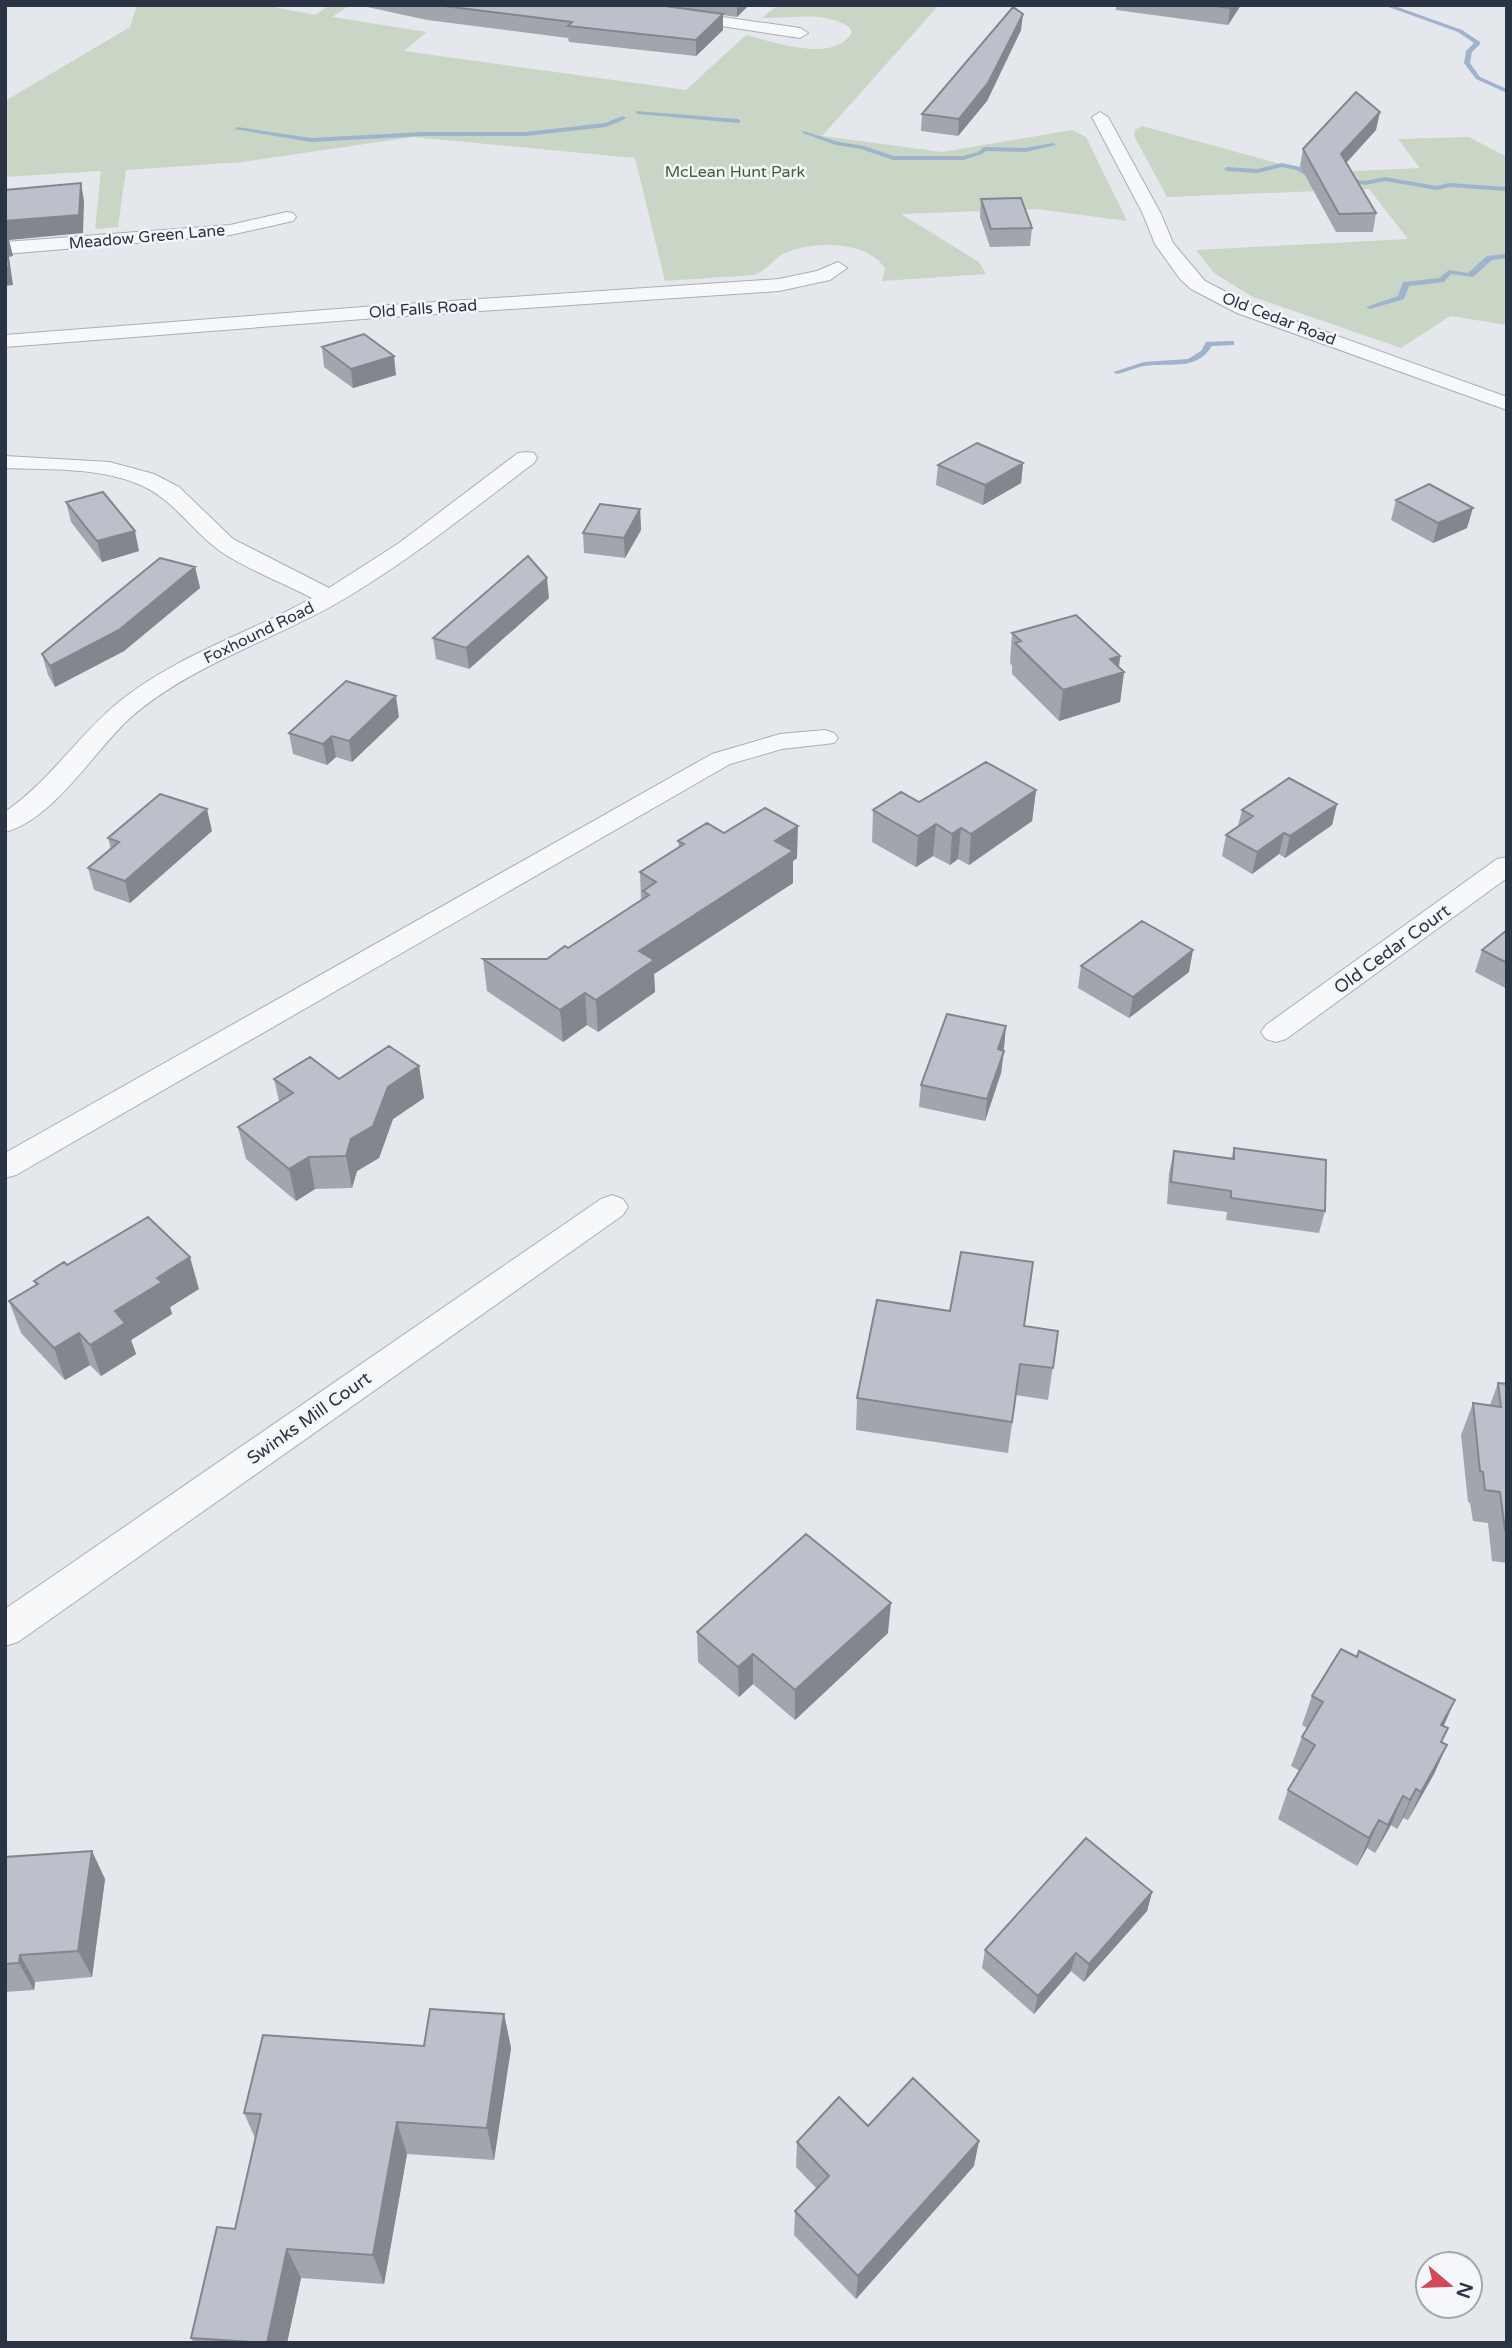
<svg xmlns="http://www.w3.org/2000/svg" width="1512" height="2348" font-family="'Varela Round',sans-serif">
<rect width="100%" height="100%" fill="#e4e7ec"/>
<path fill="#c9d6c5" d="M 137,5 L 264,5 L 315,15 L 330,5 L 350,5 L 332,17 L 427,32 L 404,51 L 686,90 L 746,35 C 771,41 835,65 852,32 L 849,27 C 822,10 792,19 762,18 L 778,5 L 939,5 L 822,136 L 942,152 L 1073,130 L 1086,137 L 1127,221 L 1036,209 L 901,214 L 979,262 L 986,274 L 882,281 L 885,269 C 869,240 811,241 785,253 C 772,259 767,271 754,275 L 665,281 L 635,158 L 413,137 L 242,162 L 126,170 L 118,227 L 95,229 L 101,171 L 5,177 L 5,101 L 130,27 Z
M 1142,126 L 1313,173 L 1420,168 L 1398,139 L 1469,137 L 1507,157 L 1507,325 L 1450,316 L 1401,348 L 1253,297 L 1214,273 L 1196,250 L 1408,239 L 1369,189 L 1167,197 L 1134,136 L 1135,130 Z"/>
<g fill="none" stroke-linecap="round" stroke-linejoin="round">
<path fill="#9fb4cc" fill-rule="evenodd" d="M 1383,5 L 1392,5 L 1462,30 L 1480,42 L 1480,44 L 1472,52 L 1470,63 L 1480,77 L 1507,89 L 1507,93 L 1476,79 L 1464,63 L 1466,51 L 1474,43 L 1458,32 Z
M 636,111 L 738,119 L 741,121 L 738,123 L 638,114 L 636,113 Z
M 623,116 L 626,118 L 625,119 L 606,127 L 526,136 L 423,136 L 311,142 L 234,129 L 237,127 L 311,138 L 423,132 L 526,132 L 605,123 Z
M 803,131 L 839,142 L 864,146 L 894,156 L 963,156 L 978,152 L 984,147 L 1025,148 L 1053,143 L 1056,145 L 1025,152 L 986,151 L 982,154 L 963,160 L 893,160 L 861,149 L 836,145 L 803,133 Z
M 1282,163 L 1300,167 L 1319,179 L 1314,180 L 1296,170 L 1282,167 L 1257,173 L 1227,171 L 1224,169 L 1227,167 L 1257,169 Z
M 1385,177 L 1437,186 L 1449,183 L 1507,187 L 1507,191 L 1449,187 L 1437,190 L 1385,181 L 1365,185 L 1338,180 L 1341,178 L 1365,181 Z
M 1507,254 L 1507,258 L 1492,260 L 1473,277 L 1451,274 L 1444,282 L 1409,286 L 1404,299 L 1370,309 L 1366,307 L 1398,296 L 1403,282 L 1439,278 L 1449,270 L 1468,273 L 1487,256 Z
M 1231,341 L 1234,341 L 1234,345 L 1212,346 C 1196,372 1169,362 1144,366 C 1135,368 1126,372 1117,374 L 1113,372 L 1144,362 L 1188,359 L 1201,351 L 1206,342 Z"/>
<defs>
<path id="minor" d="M 680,11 L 800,28 L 808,33 L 800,38 L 675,19 L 672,16 Z
M 1100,112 L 1108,117 L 1161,214 L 1173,243 L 1205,281 L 1251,305 L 1507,397 L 1507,410 L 1237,313 L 1191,289 L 1180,279 L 1155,244 L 1143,214 L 1092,117 Z
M 287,212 L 293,213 L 296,217 L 293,221 L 230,235 L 5,254 L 5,242 L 230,225 Z
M 838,262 L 847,268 L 830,280 L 779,291 L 376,318 L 5,347 L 5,335 L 376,306 L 779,279 L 817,271 Z
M 526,452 L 534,453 L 537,458 L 534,463 C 470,511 408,562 339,602 C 271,641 189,666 130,718 C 94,751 53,820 5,832 L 5,812 C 51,780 78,735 120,701 C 176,656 249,633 312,598 C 285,584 239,566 216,548 C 189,527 171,497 138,484 C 97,467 49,470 5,468 L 5,456 L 109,462 L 154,474 L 179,487 L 233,539 L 329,588 L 399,543 L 518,453 Z
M 825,730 L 834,733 L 838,738 L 834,743 L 782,749 L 730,764 L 16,1175 L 5,1178 L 5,1153 L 712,754 L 780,734 Z
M 1507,857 L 1507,878 L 1286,1039 L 1276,1042 L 1266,1039 L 1261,1032 L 1266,1025 L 1497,859 Z
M 612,1195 L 623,1199 L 628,1207 L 623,1215 L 18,1642 L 5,1646 L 5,1609 L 601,1199 Z"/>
</defs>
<use href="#minor" stroke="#a9aeb7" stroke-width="2"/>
<use href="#minor" fill="#f7f8fa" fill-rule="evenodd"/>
</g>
<path fill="#a1a5ae" d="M 358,5 L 749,5 L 737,17 L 723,15 L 723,30 L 696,56 L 569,42 L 568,38 L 427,20 Z
M 1116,5 L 1241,5 L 1228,25 L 1116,10 Z
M 1021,30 L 987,101 L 958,136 L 921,131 L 922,114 Z
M 1376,130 L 1346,162 L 1376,213 L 1373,232 L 1336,232 L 1300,166 L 1303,149 Z
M 981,199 L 1032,228 L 1030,246 L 990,247 L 980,217 Z
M 322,347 L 396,375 L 353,388 L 324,367 Z
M 1023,463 L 1021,483 L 983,505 L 936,485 L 938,465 Z
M 1396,500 L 1467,528 L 1433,543 L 1391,520 Z
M 66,502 L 139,551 L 102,562 L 71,522 Z
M 640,509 L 641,530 L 625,558 L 584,553 L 583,533 Z
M 195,567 L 200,588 L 124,651 L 55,687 L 48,675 L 42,654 Z
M 549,598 L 469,669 L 436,659 L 433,638 Z
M 1012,633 L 1120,656 L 1119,667 L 1124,672 L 1120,702 L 1059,721 L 1012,674 L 1012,666 L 1010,663 Z
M 399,717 L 352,762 L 336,757 L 327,765 L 293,754 L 289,733 Z
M 1036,790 L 1032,821 L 969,865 L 958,859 L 950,865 L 933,856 L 916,867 L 872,842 L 873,810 L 919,802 Z
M 1337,804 L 1332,825 L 1285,858 L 1279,854 L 1252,874 L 1222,856 L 1226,835 L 1238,826 L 1242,810 Z
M 212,831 L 130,903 L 94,890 L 88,868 L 111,849 L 108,838 Z
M 724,833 L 797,858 L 793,861 L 793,883 L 654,974 L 655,992 L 598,1032 L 587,1025 L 563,1042 L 487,991 L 483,959 L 547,959 L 568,948 L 641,900 L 640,872 L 679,848 L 678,841 Z
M 1507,930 L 1507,989 L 1475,972 L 1482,950 Z
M 1081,966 L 1189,972 L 1129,1018 L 1078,988 Z
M 1006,1026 L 1001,1073 L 985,1121 L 919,1107 L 921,1085 Z
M 419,1066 L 424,1098 L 393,1119 L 379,1158 L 357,1171 L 352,1188 L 315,1189 L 296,1201 L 246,1159 L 238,1127 L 279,1101 L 274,1079 L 339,1079 Z
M 1234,1148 L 1325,1211 L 1319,1233 L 1226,1220 L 1227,1212 L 1167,1204 L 1169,1173 L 1174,1151 L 1231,1159 Z
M 67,1265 L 199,1289 L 170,1307 L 172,1314 L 131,1340 L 136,1354 L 101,1376 L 90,1365 L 65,1380 L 21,1333 L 9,1301 L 36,1286 L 34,1281 Z
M 1024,1326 L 1058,1331 L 1048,1400 L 1016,1395 L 1008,1453 L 856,1430 L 857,1398 Z
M 1498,1383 L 1507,1384 L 1507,1563 L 1492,1561 L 1488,1523 L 1473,1521 L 1470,1503 L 1468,1502 L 1461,1435 L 1473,1403 L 1490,1405 Z
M 697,1632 L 888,1633 L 795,1720 L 753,1684 L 739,1697 L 698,1662 Z
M 1312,1696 L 1444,1726 L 1448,1728 L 1441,1742 L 1447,1745 L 1434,1774 L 1408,1820 L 1403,1818 L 1397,1829 L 1391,1825 L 1375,1853 L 1367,1848 L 1357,1866 L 1278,1819 L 1288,1790 L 1300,1771 L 1291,1766 L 1302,1737 L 1307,1728 L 1302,1725 Z
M 5,1857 L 105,1879 L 92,1977 L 35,1982 L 34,1990 L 5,1992 Z
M 1152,1892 L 1147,1911 L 1084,1982 L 1071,1971 L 1034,2014 L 982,1968 L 985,1950 Z
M 504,2014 L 511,2048 L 494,2160 L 407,2154 L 384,2284 L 301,2278 L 287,2343 L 194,2343 L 191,2338 L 235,2229 L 255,2138 L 244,2113 L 424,2046 Z
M 868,2126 L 974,2166 L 856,2299 L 794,2235 L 795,2211 L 817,2189 L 796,2167 L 797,2142 Z"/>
<path fill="#83868d" d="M 737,5 L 749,5 L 737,17 Z
M 1232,5 L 1241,5 L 1228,25 L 1230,8 Z
M 723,14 L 723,30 L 696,56 L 696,40 Z
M 1023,14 L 1021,30 L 987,101 L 958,136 L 959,119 Z
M 1380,112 L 1376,130 L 1338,172 L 1341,154 Z
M 81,183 L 84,201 L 83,233 L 9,240 L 13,256 L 9,257 L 13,285 L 5,286 L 5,221 Z
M 394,356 L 396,375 L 353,388 L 351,369 Z
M 1023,463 L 1021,483 L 983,505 L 985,485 Z
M 1473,508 L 1467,528 L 1433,543 L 1438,523 Z
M 640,509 L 641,530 L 625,558 L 624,538 Z
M 135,531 L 139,551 L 102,562 L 97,541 Z
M 195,567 L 200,588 L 124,651 L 55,687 L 50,666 Z
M 547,578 L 549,598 L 469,669 L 466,648 Z
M 1120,656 L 1118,673 L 1124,672 L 1120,702 L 1059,721 L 1063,690 L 1110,659 Z
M 396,696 L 399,717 L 352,762 L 349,741 Z
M 332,736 L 336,757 L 327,765 L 323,744 Z
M 1036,790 L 1032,821 L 969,865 L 971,834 Z
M 1337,804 L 1332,825 L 1285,858 L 1290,836 Z
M 207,809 L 212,831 L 130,903 L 125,881 Z
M 936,824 L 933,856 L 916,867 L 918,836 Z
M 798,826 L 797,858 L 793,861 L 793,883 L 654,974 L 655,992 L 598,1032 L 596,1000 L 639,951 L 775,841 Z
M 961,828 L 958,859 L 950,865 L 952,834 Z
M 1284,833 L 1279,854 L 1252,874 L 1257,852 Z
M 1193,950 L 1189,972 L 1129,1018 L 1133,997 Z
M 585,993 L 587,1025 L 563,1042 L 560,1010 Z
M 1006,1026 L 1004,1048 L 995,1071 L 998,1049 Z
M 1004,1051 L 1001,1073 L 985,1121 L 987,1099 Z
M 419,1066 L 424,1098 L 393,1119 L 379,1158 L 357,1171 L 352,1188 L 346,1156 L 351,1139 L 388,1087 Z
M 309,1157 L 315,1189 L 296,1201 L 289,1169 Z
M 190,1257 L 199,1289 L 170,1307 L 172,1314 L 131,1340 L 136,1354 L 101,1376 L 90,1345 L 115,1311 L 157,1278 Z
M 79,1333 L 90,1365 L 65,1380 L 54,1348 Z
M 891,1603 L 888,1633 L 795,1720 L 795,1690 Z
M 753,1654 L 753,1684 L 739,1697 L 738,1667 Z
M 1455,1700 L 1442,1730 L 1441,1725 Z
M 1447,1745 L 1434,1774 L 1408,1820 L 1421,1792 Z
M 1416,1789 L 1403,1818 L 1397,1829 L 1410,1800 Z
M 1403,1796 L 1391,1825 L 1375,1853 L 1388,1825 Z
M 1379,1820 L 1367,1848 L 1357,1866 L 1369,1838 Z
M 92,1851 L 105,1879 L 92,1977 L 78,1951 Z
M 1152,1892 L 1147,1911 L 1084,1982 L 1089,1964 Z
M 1076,1953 L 1071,1971 L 1034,2014 L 1038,1996 Z
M 20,1955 L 35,1982 L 34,1990 L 19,1963 Z
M 504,2014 L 511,2048 L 494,2160 L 487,2128 Z
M 397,2122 L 407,2154 L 384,2284 L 373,2255 Z
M 979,2141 L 974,2166 L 856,2299 L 858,2276 Z
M 287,2249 L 301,2278 L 287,2343 L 267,2343 Z"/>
<path fill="#bbc0ca" stroke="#83868d" stroke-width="2" d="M 436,5 L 658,5 L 723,14 L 696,40 L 568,26 L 572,22 Z
M 1206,5 L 1232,5 L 1230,8 Z
M 1013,7 L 1023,14 L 988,83 L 959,119 L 922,114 Z
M 1356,92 L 1380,112 L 1341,154 L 1376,213 L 1339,214 L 1303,149 Z
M 81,183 L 79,215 L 5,221 L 5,190 Z
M 1021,198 L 1032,228 L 991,229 L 981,199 Z
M 5,244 L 9,266 L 5,267 Z
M 364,334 L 394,356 L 351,369 L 322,347 Z
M 977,443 L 1023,463 L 985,485 L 938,465 Z
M 1429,484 L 1473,508 L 1438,523 L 1396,500 Z
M 103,492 L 135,531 L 97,541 L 66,502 Z
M 600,504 L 640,509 L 624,538 L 583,533 Z
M 528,556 L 547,578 L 466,648 L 433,638 Z
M 160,558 L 195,567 L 119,630 L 50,666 L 42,654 Z
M 1076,615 L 1120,656 L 1110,659 L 1124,672 L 1063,690 L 1015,643 L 1021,641 L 1012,633 Z
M 346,681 L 396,696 L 349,741 L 332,736 L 323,744 L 289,733 Z
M 986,762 L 1036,790 L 971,834 L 961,828 L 952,834 L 936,824 L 918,836 L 873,810 L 901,792 L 919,802 Z
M 1289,778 L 1337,804 L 1290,836 L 1284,833 L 1257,852 L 1226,835 L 1253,816 L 1242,810 Z
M 160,794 L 207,809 L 125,881 L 88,868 L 119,842 L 108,838 Z
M 765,808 L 798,826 L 775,841 L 793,851 L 639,951 L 654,960 L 596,1000 L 585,993 L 560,1010 L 483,959 L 547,959 L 565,946 L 568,948 L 649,895 L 643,891 L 656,882 L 640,872 L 684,844 L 678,841 L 707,823 L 724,833 Z
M 1142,921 L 1193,950 L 1133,997 L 1081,966 Z
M 1507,930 L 1507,963 L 1482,950 Z
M 947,1014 L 1006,1026 L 998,1049 L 1004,1051 L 987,1099 L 921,1085 Z
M 389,1046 L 419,1066 L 388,1087 L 373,1126 L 351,1139 L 346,1156 L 309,1157 L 289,1169 L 238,1127 L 293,1093 L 274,1079 L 310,1057 L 339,1079 Z
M 1234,1148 L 1326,1160 L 1325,1211 L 1231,1198 L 1231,1191 L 1171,1182 L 1174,1151 L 1234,1159 Z
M 148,1217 L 190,1257 L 157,1278 L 162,1282 L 115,1311 L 125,1323 L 90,1345 L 79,1333 L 54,1348 L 9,1301 L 38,1284 L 34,1281 L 64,1262 L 67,1265 Z
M 961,1252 L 1033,1262 L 1024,1326 L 1058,1331 L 1053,1368 L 1020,1364 L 1012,1422 L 857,1398 L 877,1300 L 950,1311 Z
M 1498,1383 L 1507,1384 L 1507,1530 L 1505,1530 L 1500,1492 L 1485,1490 L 1483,1472 L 1480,1471 L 1473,1403 L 1501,1407 Z
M 806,1534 L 891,1603 L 795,1690 L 753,1654 L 738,1667 L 697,1632 Z
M 1341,1649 L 1357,1657 L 1359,1651 L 1455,1700 L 1441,1725 L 1448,1728 L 1441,1742 L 1447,1745 L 1421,1792 L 1416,1789 L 1410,1800 L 1403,1796 L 1388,1825 L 1379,1820 L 1369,1838 L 1288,1790 L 1315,1745 L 1302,1737 L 1323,1702 L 1312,1696 Z
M 1086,1838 L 1152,1892 L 1089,1964 L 1076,1953 L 1038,1996 L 985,1950 Z
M 92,1851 L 78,1951 L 20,1955 L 19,1963 L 5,1964 L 5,1857 Z
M 430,2009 L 504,2014 L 487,2128 L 397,2122 L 373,2255 L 287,2249 L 267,2343 L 191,2338 L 217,2227 L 235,2229 L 261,2114 L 244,2113 L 263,2035 L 424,2046 Z
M 913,2078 L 979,2141 L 858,2276 L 795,2211 L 829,2176 L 797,2142 L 839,2097 L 868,2126 Z"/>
<g text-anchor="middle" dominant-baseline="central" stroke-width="5" stroke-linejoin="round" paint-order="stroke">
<g font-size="16" fill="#3f6138" stroke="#f4f6f9">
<text x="735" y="172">McLean Hunt Park</text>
</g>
<g font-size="16" fill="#2b3445" stroke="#f4f6f9">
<text transform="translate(147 237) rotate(-5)">Meadow Green Lane</text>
<text transform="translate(423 309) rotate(-4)">Old Falls Road</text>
<text transform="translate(1279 319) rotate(21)">Old Cedar Road</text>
<text transform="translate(259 633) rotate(-26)">Foxhound Road</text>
</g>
<g font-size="18" fill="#2b3445" stroke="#f4f6f9">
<text transform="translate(1392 949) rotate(-36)">Old Cedar Court</text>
<text transform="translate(309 1418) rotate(-35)">Swinks Mill Court</text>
</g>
</g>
<rect width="1512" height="2348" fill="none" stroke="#2b3445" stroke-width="14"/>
<g transform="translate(1449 2285) rotate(109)"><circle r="33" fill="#f4f6f9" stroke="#a4a8b1" stroke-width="2"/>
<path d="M0-5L12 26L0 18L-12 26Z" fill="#d1495b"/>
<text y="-10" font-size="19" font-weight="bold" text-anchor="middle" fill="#2b3445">N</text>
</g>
</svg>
